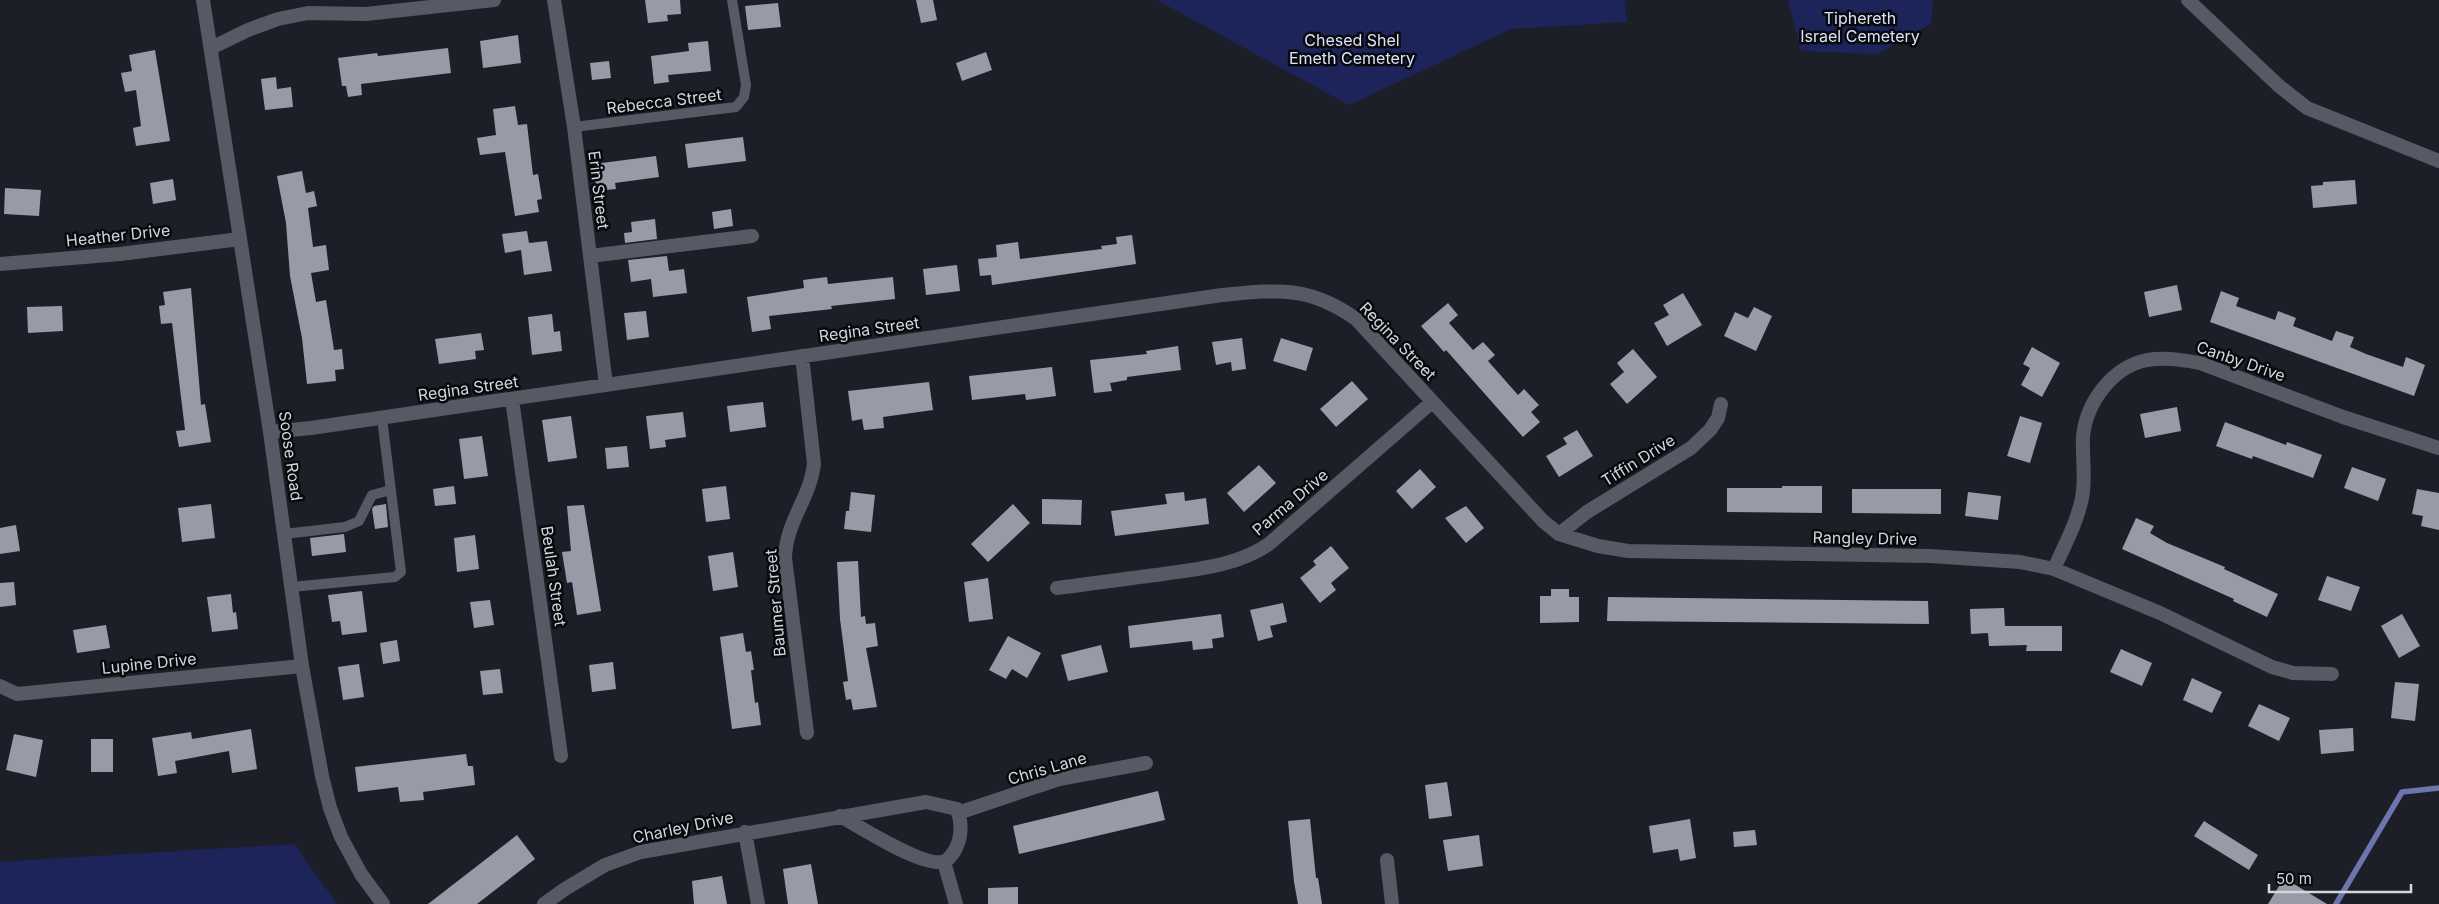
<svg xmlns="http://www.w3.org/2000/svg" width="2439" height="904" font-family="Inter,sans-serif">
<rect width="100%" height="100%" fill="#1d1f28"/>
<path fill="#1d245a" d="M 1157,0 L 1624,0 L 1627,22 L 1511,29 L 1349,105 Z
M 1788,0 L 1933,0 L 1931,24 L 1878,54 L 1801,51 Z
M 294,844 L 337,904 L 0,904 L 0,862 Z"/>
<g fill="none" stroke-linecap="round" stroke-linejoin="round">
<path stroke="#6c75ae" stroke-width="5.5" d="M 2336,904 L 2402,792 L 2439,788"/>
</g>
<path fill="#989ba7" d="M 645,0 L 680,0 L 681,14 L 667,15 L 668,21 L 648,23 Z
M 916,0 L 933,0 L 937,20 L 921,23 Z
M 778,3 L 781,27 L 748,30 L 745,6 Z
M 518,35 L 521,63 L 483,68 L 480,41 Z
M 708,41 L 711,71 L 668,75 L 669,82 L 654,84 L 651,56 L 689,51 L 688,43 Z
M 448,48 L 451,73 L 361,84 L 362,95 L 348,97 L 346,86 L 342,86 L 338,58 L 377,53 L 378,56 Z
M 155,50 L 170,141 L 136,146 L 133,128 L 141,126 L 136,90 L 125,92 L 121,73 L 132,71 L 129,55 Z
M 986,52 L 992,70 L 962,81 L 956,63 Z
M 609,61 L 611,78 L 592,80 L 590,63 Z
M 276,77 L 277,89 L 291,87 L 293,107 L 265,110 L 261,79 Z
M 515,106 L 518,125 L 527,124 L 533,175 L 538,174 L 542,199 L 537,200 L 539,212 L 515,216 L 505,152 L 480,155 L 477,138 L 496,135 L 493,109 Z
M 743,137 L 746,161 L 688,168 L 685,144 Z
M 656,156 L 659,177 L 615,183 L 616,189 L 596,191 L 594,164 Z
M 302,171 L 306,193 L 314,191 L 317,206 L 308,208 L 313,247 L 326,245 L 329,270 L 311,273 L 316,302 L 326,300 L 334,350 L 342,349 L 344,369 L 335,370 L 336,381 L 307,384 L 302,338 L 290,276 L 286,223 L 277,176 Z
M 173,179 L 176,200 L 153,204 L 150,183 Z
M 2355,180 L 2357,204 L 2313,208 L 2311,186 L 2323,185 L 2323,182 Z
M 5,188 L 41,190 L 39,216 L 4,214 Z
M 731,209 L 733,226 L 714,229 L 712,212 Z
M 655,219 L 657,239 L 625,243 L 624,233 L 632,232 L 631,222 Z
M 527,231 L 529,243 L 547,241 L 552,271 L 524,275 L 521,250 L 505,253 L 502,234 Z
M 1132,235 L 1136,264 L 992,285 L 991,275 L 980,276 L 978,259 L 997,257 L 996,245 L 1018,242 L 1020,259 L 1102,249 L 1101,246 L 1117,244 L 1116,237 Z
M 667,256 L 669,271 L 684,269 L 687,293 L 653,297 L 651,279 L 631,282 L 628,260 Z
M 957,265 L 960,291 L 926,295 L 923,269 Z
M 827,277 L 828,284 L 893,277 L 895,299 L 831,306 L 832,309 L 769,316 L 771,329 L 752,332 L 747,297 L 804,288 L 803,280 Z
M 2177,285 L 2182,310 L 2149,317 L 2144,292 Z
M 191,288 L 201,405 L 205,404 L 211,442 L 179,447 L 176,431 L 185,430 L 172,323 L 161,324 L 159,306 L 165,305 L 163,292 Z
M 2221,291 L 2239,298 L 2236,306 L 2275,320 L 2278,311 L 2296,318 L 2293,326 L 2332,341 L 2336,331 L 2354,337 L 2350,347 L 2366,354 L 2403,367 L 2406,357 L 2425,365 L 2414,396 L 2210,322 Z
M 1683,293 L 1702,325 L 1667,346 L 1654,323 L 1669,315 L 1663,305 Z
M 1448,303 L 1458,315 L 1449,323 L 1473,350 L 1483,342 L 1495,355 L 1488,361 L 1518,395 L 1524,389 L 1539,405 L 1531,412 L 1540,422 L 1523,437 L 1446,350 L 1444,352 L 1421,326 Z
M 62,306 L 63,331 L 28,333 L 27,307 Z
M 1754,307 L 1772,316 L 1756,351 L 1724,336 L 1735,312 L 1748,318 Z
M 646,311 L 649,337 L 627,340 L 624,313 Z
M 552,314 L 554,332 L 560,331 L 562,351 L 532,355 L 528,317 Z
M 481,333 L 484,350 L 475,351 L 476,359 L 439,364 L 435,339 Z
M 1242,338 L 1246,369 L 1232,371 L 1231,362 L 1216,365 L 1212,342 Z
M 1281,338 L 1313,348 L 1306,371 L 1273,361 Z
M 1178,346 L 1181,370 L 1127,377 L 1127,380 L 1110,383 L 1112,391 L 1094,393 L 1090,360 L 1147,354 L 1146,351 Z
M 2032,347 L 2060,363 L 2042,397 L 2021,385 L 2030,368 L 2023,364 Z
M 1633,349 L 1657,377 L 1627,404 L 1610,384 L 1624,372 L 1617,363 Z
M 1052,367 L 1056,396 L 1026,400 L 1025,394 L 972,400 L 969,376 Z
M 1352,381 L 1368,399 L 1336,427 L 1320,409 Z
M 929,382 L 933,410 L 883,417 L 884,428 L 864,430 L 862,419 L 852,421 L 848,391 Z
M 763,402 L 766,427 L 730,432 L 727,406 Z
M 2177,407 L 2181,431 L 2145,438 L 2140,414 Z
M 683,412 L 686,437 L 665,440 L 666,447 L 650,449 L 646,416 Z
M 571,416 L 577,458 L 548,462 L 542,420 Z
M 2020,416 L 2042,423 L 2030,463 L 2007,456 Z
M 2225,422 L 2286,445 L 2287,442 L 2322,455 L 2313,478 L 2253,456 L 2252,459 L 2216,446 Z
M 1577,430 L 1593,456 L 1559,477 L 1546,456 L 1567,444 L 1563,438 Z
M 482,436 L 488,476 L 464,479 L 459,439 Z
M 627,446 L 629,467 L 607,469 L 605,448 Z
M 1259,465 L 1276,483 L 1244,512 L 1227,493 Z
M 2352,467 L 2386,479 L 2378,501 L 2344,488 Z
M 1420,469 L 1436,487 L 1412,509 L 1396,491 Z
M 454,486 L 456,504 L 435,506 L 433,489 Z
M 726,486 L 730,519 L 706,522 L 702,489 Z
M 1782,486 L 1822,486 L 1822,513 L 1727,512 L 1727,488 L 1782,488 Z
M 1852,489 L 1941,489 L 1941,514 L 1852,513 Z
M 2417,489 L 2439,493 L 2439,530 L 2421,526 L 2423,516 L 2412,514 Z
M 851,492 L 875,495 L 871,532 L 844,529 L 846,511 L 849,511 Z
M 1184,492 L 1185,501 L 1206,498 L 1209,524 L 1115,536 L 1111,511 L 1167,504 L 1165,494 Z
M 1968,492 L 2001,496 L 1998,520 L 1965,516 Z
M 1042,499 L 1082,500 L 1081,525 L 1042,524 Z
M 211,504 L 215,538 L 182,542 L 178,508 Z
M 386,504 L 388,527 L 375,529 L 372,509 L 374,506 Z
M 1013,504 L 1030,523 L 988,562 L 971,544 Z
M 584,505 L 601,611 L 577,615 L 572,582 L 567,583 L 562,552 L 571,551 L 567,506 Z
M 1466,506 L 1484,528 L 1466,543 L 1445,518 Z
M 2136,518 L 2154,526 L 2150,533 L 2167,543 L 2225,567 L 2224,569 L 2278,594 L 2267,617 L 2233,601 L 2234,599 L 2122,549 Z
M 16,525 L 20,551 L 0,554 L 0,528 Z
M 344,534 L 346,552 L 312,556 L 310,538 Z
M 475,535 L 479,569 L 457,572 L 454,538 Z
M 1331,546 L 1349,568 L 1331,583 L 1336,590 L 1320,603 L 1300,578 L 1316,565 L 1313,561 Z
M 733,552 L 738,587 L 713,591 L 708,556 Z
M 858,561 L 861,617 L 865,616 L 866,624 L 875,623 L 878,646 L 866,648 L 877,707 L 853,710 L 851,699 L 846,700 L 843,682 L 848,681 L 840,619 L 837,562 Z
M 2327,576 L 2360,587 L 2351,611 L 2318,600 Z
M 988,578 L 993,619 L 969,622 L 964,582 Z
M 14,582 L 16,605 L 0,607 L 0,583 Z
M 1551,589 L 1569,589 L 1569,597 L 1579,597 L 1579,622 L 1540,623 L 1540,596 L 1551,596 Z
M 362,591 L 367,632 L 342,635 L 340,621 L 332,622 L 328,595 Z
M 231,594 L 233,613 L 236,612 L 238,629 L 212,632 L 207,597 Z
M 1608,597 L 1928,601 L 1929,624 L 1607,621 Z
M 490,600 L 494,625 L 474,628 L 470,602 Z
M 1283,603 L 1287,622 L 1270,626 L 1273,637 L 1258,641 L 1250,610 Z
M 2004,608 L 2005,626 L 2062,626 L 2062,651 L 2026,651 L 2027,645 L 1989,646 L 1988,633 L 1971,634 L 1970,609 Z
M 1221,614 L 1224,637 L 1212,639 L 1213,648 L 1193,650 L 1192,641 L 1130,648 L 1128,626 Z
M 2402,614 L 2420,646 L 2399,658 L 2381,626 Z
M 106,625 L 110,648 L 77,653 L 73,630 Z
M 743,633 L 746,652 L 751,651 L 754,670 L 751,670 L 755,703 L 758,702 L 761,725 L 732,729 L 720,637 Z
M 1008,636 L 1041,653 L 1027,678 L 1012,669 L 1006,679 L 989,670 Z
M 397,640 L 400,661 L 383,664 L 380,643 Z
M 1101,645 L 1108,672 L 1068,681 L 1061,655 Z
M 2121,649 L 2152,663 L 2142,686 L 2110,672 Z
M 613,662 L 616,689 L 592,692 L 589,665 Z
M 359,664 L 364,697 L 343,700 L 338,667 Z
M 500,669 L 503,693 L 483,695 L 480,671 Z
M 2192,678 L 2222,692 L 2212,713 L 2183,700 Z
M 2395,682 L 2419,684 L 2415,721 L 2391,718 Z
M 2259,704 L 2290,718 L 2279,741 L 2248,726 Z
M 2353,728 L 2354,751 L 2321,754 L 2319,730 Z
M 251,729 L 257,769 L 232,773 L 229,751 L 175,761 L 177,773 L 158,776 L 152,738 L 191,732 L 192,739 Z
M 14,734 L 43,740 L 36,777 L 6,770 Z
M 91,739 L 113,739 L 113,772 L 91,772 Z
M 466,754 L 468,766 L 473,766 L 475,785 L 423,792 L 424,800 L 400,802 L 398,787 L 358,792 L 355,767 Z
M 1447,782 L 1452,816 L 1429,819 L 1425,785 Z
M 1158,791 L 1165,820 L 1019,854 L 1013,826 Z
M 1310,819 L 1316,878 L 1318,878 L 1322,904 L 1298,904 L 1294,882 L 1288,821 Z
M 1690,819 L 1696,858 L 1680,861 L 1678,849 L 1653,853 L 1649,826 Z
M 2204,821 L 2258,855 L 2249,870 L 2194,836 Z
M 1755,830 L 1757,845 L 1734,847 L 1733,832 Z
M 517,835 L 535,859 L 477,904 L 428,904 Z
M 1479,835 L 1483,866 L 1448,871 L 1443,840 Z
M 811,864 L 818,904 L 788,904 L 783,869 Z
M 722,876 L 727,904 L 694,904 L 692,881 Z
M 2284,878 L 2327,904 L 2268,904 Z
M 1018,887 L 1018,904 L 988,904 L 988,888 Z"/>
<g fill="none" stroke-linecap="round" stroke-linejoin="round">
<path stroke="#575a64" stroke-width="10" d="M 574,127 L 736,107 L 744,97 L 746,85 L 732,0
M 284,534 L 345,527 L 359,521 L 372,495 L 391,490
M 291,587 L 395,577 L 401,572 L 382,418"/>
<path stroke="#575a64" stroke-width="14" d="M 554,0 L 574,127 L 606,385
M 2188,0 L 2279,86 L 2307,108 L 2439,161
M 211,48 L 248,30 L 278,19 L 308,13 L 366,14 L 494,0
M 590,256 L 752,236
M 0,264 L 120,254 L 240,239
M 802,356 L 814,464 C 810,499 786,521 785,558 L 807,733
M 512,399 L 561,756
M 270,432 L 311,428 L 1222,295 C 1277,290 1308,285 1356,319 L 1543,521 L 1559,534 L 1598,546 L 1628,551 L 1930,556 L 2020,562 L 2054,569 L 2160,613 L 2272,667 L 2293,673 L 2332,674
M 1559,534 L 1587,512 L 1691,448 L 1710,430 L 1718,418 L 1721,404
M 2054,569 C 2064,546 2077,523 2082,498 C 2086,478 2082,457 2083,437 C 2086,403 2112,367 2147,360 C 2166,357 2182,360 2200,363 L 2343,417 L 2439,448
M 1057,588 C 1090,584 1123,579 1156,575 C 1195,569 1235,567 1269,544 L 1432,402
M 0,686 L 17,694 L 302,666
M 958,813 L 1059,779 L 1146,763
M 745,832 L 758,904
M 1387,860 L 1392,904
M 944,862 L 956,904
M 544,904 L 565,889 L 605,865 L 641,852 L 926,802 L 957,809 C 962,823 962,837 955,850 C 952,854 950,859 945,861 C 926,870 859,826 840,816"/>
<path stroke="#575a64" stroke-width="14" d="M 203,0 L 270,432 L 302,666 L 322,776 L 330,808 L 341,837 L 361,874 L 383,904"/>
</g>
<g text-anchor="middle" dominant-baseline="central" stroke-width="5" stroke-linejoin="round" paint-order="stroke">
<g font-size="16" fill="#dce2f9" stroke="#08090d">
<text x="1860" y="18">Tiphereth<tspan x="1860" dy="18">Israel Cemetery</tspan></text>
<text x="1352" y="40">Chesed Shel<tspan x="1352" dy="18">Emeth Cemetery</tspan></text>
</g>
<g font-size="16" fill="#d4d6dc" stroke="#08090d">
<text transform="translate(664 101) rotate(-7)">Rebecca Street</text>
<text transform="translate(599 190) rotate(83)">Erin Street</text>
<text transform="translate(118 235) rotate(-6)">Heather Drive</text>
<text transform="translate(869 329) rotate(-8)">Regina Street</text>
<text transform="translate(1398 341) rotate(46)">Regina Street</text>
<text transform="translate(2241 361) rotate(19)">Canby Drive</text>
<text transform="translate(468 388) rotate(-8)">Regina Street</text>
<text transform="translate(291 456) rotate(82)">Soose Road</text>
<text transform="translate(1638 460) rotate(-32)">Tiffin Drive</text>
<text transform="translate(1290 502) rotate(-40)">Parma Drive</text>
<text transform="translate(1865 538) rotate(1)">Rangley Drive</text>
<text transform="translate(554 576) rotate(82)">Beulah Street</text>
<text transform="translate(775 603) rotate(-95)">Baumer Street</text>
<text transform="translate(149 663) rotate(-6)">Lupine Drive</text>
<text transform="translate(1047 768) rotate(-16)">Chris Lane</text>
<text transform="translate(683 827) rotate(-12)">Charley Drive</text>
</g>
</g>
<path d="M2269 884v8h142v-8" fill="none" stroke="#d4d6dc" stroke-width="2.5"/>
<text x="2276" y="884" font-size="15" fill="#d4d6dc" stroke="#08090d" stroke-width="4" paint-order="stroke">50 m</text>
</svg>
